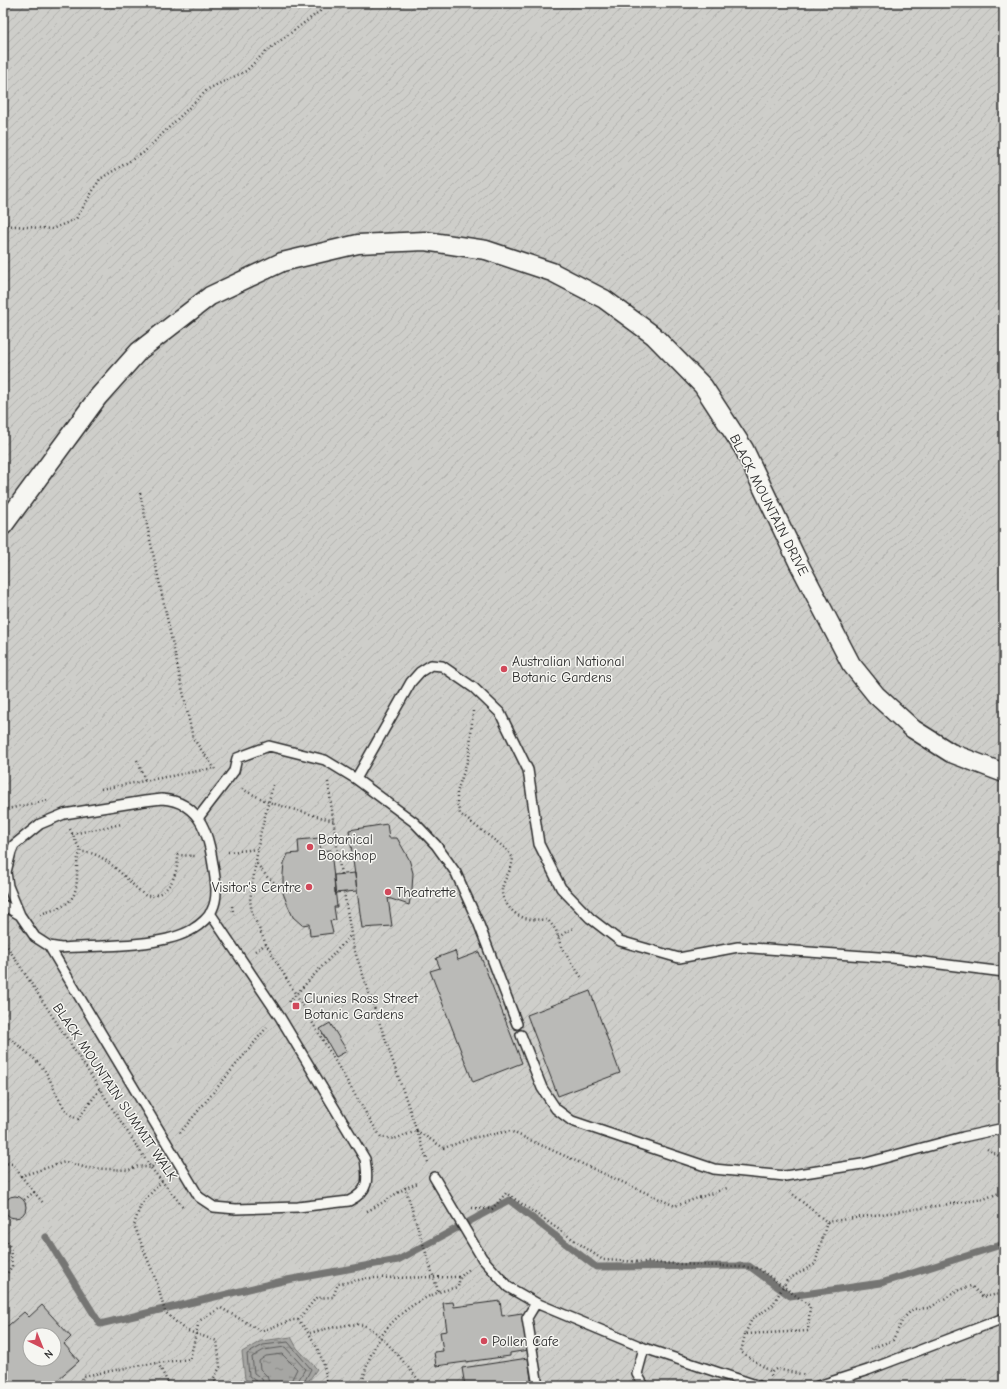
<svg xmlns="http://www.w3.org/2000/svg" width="1007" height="1389" font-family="'Comic Neue',sans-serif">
<defs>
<pattern id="garden-furrows" width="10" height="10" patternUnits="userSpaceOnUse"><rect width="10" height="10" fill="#cececa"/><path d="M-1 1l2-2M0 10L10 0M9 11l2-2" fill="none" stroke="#b1b1ae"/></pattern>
<pattern id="water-ripples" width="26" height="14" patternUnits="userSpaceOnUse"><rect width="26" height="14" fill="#a6a6a3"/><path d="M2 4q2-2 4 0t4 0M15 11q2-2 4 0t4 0" fill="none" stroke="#878785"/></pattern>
</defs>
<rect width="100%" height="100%" fill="#eeeeea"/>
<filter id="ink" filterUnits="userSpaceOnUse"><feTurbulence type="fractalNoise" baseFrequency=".025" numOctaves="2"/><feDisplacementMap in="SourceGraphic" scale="8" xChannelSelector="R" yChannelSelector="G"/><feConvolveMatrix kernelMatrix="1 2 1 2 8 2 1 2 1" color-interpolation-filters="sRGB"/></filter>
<g filter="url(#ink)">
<path fill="url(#garden-furrows)" stroke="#7c7c7a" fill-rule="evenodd" d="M 3,3 L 1004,3 L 1004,1386 L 3,1386 ZM 30,1335 L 54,1335 L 54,1359 L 30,1359 Z"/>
<path fill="url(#water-ripples)" stroke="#757573" d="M 291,1337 L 297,1348 L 317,1369 L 305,1386 L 257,1386 L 245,1379 L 242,1352 L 261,1341 Z"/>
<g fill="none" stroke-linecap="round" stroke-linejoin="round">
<path stroke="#5c5c5b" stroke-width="1" d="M 259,1386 L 257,1382 L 249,1376 L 247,1354 L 263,1345 L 288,1342 L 311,1369 L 302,1386
M 264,1386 L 262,1379 L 254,1373 L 252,1357 L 264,1350 L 285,1347 L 305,1369 L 298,1381 L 297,1386
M 270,1386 L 267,1376 L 260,1369 L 259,1361 L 266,1356 L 282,1354 L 297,1369 L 292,1379 L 291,1386"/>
<path stroke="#757573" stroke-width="7" d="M 46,1237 L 100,1324 L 287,1280 L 398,1260 L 509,1200 L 596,1267 L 749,1266 L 790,1296 L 881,1283 L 1004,1244"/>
</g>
<path fill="#babab7" stroke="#2b2b2b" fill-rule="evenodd" d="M 387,824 L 389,838 L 397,838 L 409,859 L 413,873 L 412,889 L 409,905 L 388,898 L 392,926 L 362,928 L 349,830 Z
M 319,838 L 321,851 L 331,850 L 337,907 L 334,907 L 336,920 L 330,921 L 333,933 L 310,936 L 309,924 L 302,925 L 293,917 L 288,906 L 283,893 L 283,874 L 284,863 L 288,854 L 299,853 L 298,840 Z
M 355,873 L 357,891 L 335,893 L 334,875 Z
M 455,951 L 458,960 L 479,952 L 522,1063 L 473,1082 L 430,971 L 440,968 L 436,958 Z
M 590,991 L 620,1073 L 558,1096 L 527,1015 Z
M 330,1023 L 347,1051 L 336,1057 L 320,1029 Z
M4 1207a11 11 0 1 1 22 0a11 11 0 1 1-22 0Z
M 500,1301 L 502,1316 L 522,1313 L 528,1350 L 510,1353 L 510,1356 L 436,1366 L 434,1352 L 443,1351 L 440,1332 L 447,1331 L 443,1303 L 453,1302 L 454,1307 Z
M 42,1305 L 71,1337 L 64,1344 L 79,1361 L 50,1386 L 3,1386 L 3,1330 L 24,1312 L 29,1317 ZM 30,1335 L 54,1335 L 54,1359 L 30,1359 Z
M 528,1358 L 532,1386 L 465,1386 L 462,1368 Z"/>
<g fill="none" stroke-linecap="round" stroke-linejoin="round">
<defs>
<path id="lane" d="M 356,779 L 411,682 L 420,672 L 431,665 L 442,666 L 474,688 L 500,713 L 528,770 L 539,844 L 561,888 L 590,918 L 620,941 L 679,958 L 738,947 L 892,958 L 1004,972
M 162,799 C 203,802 209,838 214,871 C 216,884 218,898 212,910 C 209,917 200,925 193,929 C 162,948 97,945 61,948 L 49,946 L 35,937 L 20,915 L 8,886 L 6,872 L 11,852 L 14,845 L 40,824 L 64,814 L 145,801 Z
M 198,818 L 234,771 L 237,758 L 269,746 L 325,760 L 356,779 L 414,822 L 436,845 L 456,873 L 478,922 L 517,1024
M 3,905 L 20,915
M 49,946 L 199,1197 L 214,1207 L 236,1209 L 298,1207 L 349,1201 C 370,1191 368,1179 365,1159 L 280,1017 L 210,913
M 521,1035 L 542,1088 L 556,1109 L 572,1121 L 714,1169 L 785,1176 L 862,1164 L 963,1137 L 1004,1128
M 434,1177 L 482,1258 L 508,1287 L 536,1303 L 644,1348 L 759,1386
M 536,1303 L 527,1318 L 538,1386
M 644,1348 L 637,1374 L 644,1386
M 818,1386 L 868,1370 L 1004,1318"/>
<path id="street" d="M 3,526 L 98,397 L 139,351 L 210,296 L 282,262 L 358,244 L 425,241 L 486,250 L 552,272 L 604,299 L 653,335 L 703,386 L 744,449 L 799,564 L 851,664 L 876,695 L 913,729 L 951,753 L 1004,773"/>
</defs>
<use href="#lane" stroke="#2b2b2b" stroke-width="12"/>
<use href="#street" stroke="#2b2b2b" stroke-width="21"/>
<path stroke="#2b2b2b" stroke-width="2.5" stroke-dasharray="1 3" stroke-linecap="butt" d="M 3,225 L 52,229 L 76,219 L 100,179 L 143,153 L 208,89 L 246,71 L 264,53 L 320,11 L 323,3
M 140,493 L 193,738 L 215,769
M 473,711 L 469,756 L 457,792 L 457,803 L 460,814 L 505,848 L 513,858 C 512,869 506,876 503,885 C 501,892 502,897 506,903 C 518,921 529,919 548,920 L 556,930 L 561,947 L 582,978
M 137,760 L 145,780
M 328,782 L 341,875
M 273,785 L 260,835 L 250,900 L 252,913 L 266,944 L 370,1120 L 381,1137 L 394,1139 L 417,1131 L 353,946 L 344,892
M 101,789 L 214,768
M 242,789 L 268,802 L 334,821
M 3,810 L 49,800
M 70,829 L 81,852 C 105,850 128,883 146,896 C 169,897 178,875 178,855 L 195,856
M 72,834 L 122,824
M 228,852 L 259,849
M 257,864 L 268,878 L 282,888
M 232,906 L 234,917
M 40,914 C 68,906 78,902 77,870 C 77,862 77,858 81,852
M 558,937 L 575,927
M 3,940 L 151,1168 L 184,1208
M 255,951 L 266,944
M 289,1002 L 351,935
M 3,1033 C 17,1045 34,1056 45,1071 C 54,1084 61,1114 78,1119 L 100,1089
M 180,1133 L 267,1027
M 987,1149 L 1004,1159
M 3,1155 L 4,1163
M 428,1162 L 417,1131 L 444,1148 L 472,1138 L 510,1131 L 675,1206 L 727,1188
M 3,1163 L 13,1164 L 21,1176 L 65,1162 L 87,1168 L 129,1170 L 138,1166 L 151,1168 L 158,1160
M 21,1176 L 34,1192 L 24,1200
M 162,1181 L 141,1204 L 134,1225 L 157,1283 L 165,1312 L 185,1330 L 217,1341 L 220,1367 L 214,1378 L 217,1386
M 34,1192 L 44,1204
M 790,1192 L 827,1222 L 984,1199 L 1004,1191
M 472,1208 L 492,1209 L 506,1193 L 603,1260 L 758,1268 L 810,1306 L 808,1331 L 745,1334 L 752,1319 L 772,1306 L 787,1280 L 815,1264 L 827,1222
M 367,1211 C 385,1203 399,1189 418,1183
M 3,1235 L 10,1247 L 12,1266 L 3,1280
M 298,1320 L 316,1298 L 333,1297 L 338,1284 L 369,1278 L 460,1277
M 310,1333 C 320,1330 354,1322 362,1325 C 382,1331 409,1370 424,1386
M 745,1334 L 741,1352 L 770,1371
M 870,1349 L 893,1340 L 903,1319 L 913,1309 L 929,1308 L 959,1290 L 971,1286 L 983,1297 L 1004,1293
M 158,1363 L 169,1385 L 172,1386
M 771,1376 L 772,1372 L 776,1369 L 806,1375
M 78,1386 L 84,1376 L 142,1365 L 190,1359 L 199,1321 L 221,1308 L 261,1331 L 293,1320 L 298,1320 C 313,1336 328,1364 326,1386
M 362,1386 C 370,1334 407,1297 458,1287 L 460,1277 L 469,1269"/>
<use href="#lane" stroke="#f6f6f2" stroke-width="9"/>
<use href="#street" stroke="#f6f6f2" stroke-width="18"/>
<path stroke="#2b2b2b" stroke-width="2.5" stroke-dasharray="1 3" stroke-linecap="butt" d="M 405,1187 L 438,1291"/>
</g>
</g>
<g fill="#d1495b" stroke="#f6f6f2" stroke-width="1.5">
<circle cx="504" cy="669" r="4"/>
<circle cx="310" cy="847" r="4"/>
<circle cx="309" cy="887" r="4"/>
<circle cx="388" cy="892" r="4"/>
<rect x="292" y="1002" width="8" height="8" rx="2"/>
<circle cx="484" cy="1341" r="4"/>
</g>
<g text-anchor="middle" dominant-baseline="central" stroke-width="3" stroke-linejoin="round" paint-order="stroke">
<g font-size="14" fill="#2b2b2b" stroke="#f6f6f2">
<text transform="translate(769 505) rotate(63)">BLACK MOUNTAIN DRIVE</text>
<text transform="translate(115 1092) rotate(56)">BLACK MOUNTAIN SUMMIT WALK</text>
</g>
<g font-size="14" fill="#2b2b2b" stroke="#f6f6f2" text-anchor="start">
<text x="512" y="661">Australian National<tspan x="512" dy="16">Botanic Gardens</tspan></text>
<text x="318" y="839">Botanical<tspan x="318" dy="16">Bookshop</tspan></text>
<text x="301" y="887" text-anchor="end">Visitor's Centre</text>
<text x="396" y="892">Theatrette</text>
<text x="304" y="998">Clunies Ross Street<tspan x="304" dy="16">Botanic Gardens</tspan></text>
<text x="492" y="1341">Pollen Cafe</text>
</g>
</g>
<rect width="1007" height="1389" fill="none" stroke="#f6f6f2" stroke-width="16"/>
<rect x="8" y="8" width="991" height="1373" fill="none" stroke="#2b2b2b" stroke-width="1.5" filter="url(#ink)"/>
<g transform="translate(42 1347) rotate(137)"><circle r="19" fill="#f6f6f2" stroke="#a5a5a2"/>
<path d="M0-3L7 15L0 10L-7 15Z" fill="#d1495b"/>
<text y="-6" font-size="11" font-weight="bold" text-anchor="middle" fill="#2b2b2b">N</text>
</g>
</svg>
